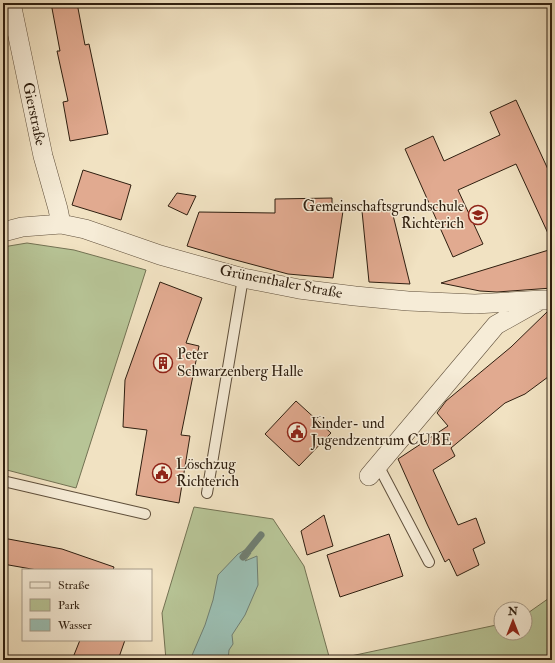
<svg xmlns="http://www.w3.org/2000/svg" width="555" height="663" font-family="'IM FELL Double Pica',serif">
<rect width="100%" height="100%" fill="#f1e2c2"/>
<filter id="stains"><feTurbulence type="fractalNoise" baseFrequency=".005" numOctaves="4"/><feColorMatrix values="0 0 0 0 .2 0 0 0 0 .09 0 0 0 0 .02 0 0 0 .5 -.17"/></filter>
<radialGradient id="worn" r=".72"><stop offset=".6" stop-color="#630" stop-opacity="0"/><stop offset="1" stop-color="#630" stop-opacity=".3"/></radialGradient>
<path fill="#b7c496" stroke="#737253" d="M 27,243 L 74,250 L 146,270 L 76,488 L 3,469 L 3,247 Z
M 194,507 L 273,519 L 304,566 L 330,660 L 166,660 L 162,613 Z
M 552,596 L 552,660 L 332,660 L 501,624 L 501,633 L 525,633 L 525,615 Z"/>
<path fill="#9bbeb2" stroke="#707e71" d="M 245,550 L 251,553 L 245,561 L 257,556 L 258,585 L 245,615 L 232,635 L 233,644 L 229,650 L 228,660 L 190,660 L 205,625 L 213,600 L 218,575 L 238,554 Z"/>
<g fill="none" stroke-linecap="round" stroke-linejoin="round">
<path stroke="#707e71" stroke-width="7" d="M 243,557 L 261,535"/>
</g>
<path fill="#e1aa90" stroke="#2f1f10" d="M 51,3 L 77,3 L 85,45 L 89,44 L 108,134 L 70,141 L 63,102 L 68,101 L 57,51 L 60,51 Z
M 516,100 L 552,178 L 552,242 L 516,164 L 458,190 L 483,244 L 453,257 L 405,149 L 433,136 L 444,161 L 500,135 L 490,112 Z
M 83,170 L 131,185 L 121,220 L 72,205 Z
M 177,193 L 196,196 L 187,215 L 168,206 Z
M 332,198 L 332,211 L 343,211 L 333,278 L 288,274 L 228,258 L 187,246 L 199,212 L 275,213 L 275,199 Z
M 362,211 L 392,211 L 410,284 L 369,282 Z
M 552,249 L 552,288 L 497,292 L 480,291 L 441,283 Z
M 160,282 L 202,298 L 186,343 L 199,346 L 181,435 L 190,436 L 179,503 L 136,495 L 147,430 L 123,427 L 125,380 Z
M 548,311 L 552,311 L 552,374 L 525,394 L 505,403 L 451,448 L 455,456 L 433,470 L 458,525 L 476,518 L 485,543 L 473,549 L 479,565 L 457,576 L 449,559 L 445,562 L 427,524 L 398,459 L 448,426 L 437,413 L 446,401 L 511,347 Z
M 296,401 L 331,433 L 299,466 L 265,434 Z
M 324,515 L 333,546 L 307,555 L 301,531 Z
M 389,534 L 403,576 L 340,597 L 327,555 Z
M 3,538 L 62,549 L 114,567 L 113,570 L 37,570 L 3,564 Z
M 80,640 L 125,640 L 118,660 L 72,660 Z"/>
<g fill="none" stroke-linecap="round" stroke-linejoin="round">
<defs>
<path id="service" d="M 378,465 L 429,562
M 3,481 L 145,514
M 207,493 L 243,278"/>
<path id="minor" d="M 11,3 L 43,156 L 58,209 L 61,224
M 3,232 L 22,227 L 61,224 L 85,229 L 160,255 L 243,278 L 299,289 L 355,296 L 408,301 L 475,304 L 542,300 L 552,300
M 369,476 L 496,325 L 537,302"/>
</defs>
<use href="#service" stroke="#60503c" stroke-width="12"/>
<use href="#minor" stroke="#60503c" stroke-width="20"/>
<use href="#service" stroke="#f6ecd7" stroke-width="10"/>
<use href="#minor" stroke="#f6ecd7" stroke-width="19"/>
</g>
<defs>
<symbol id="school-ring" viewBox="-11 -11 22 22"><circle r="9.5" fill="#f6ecd7" stroke="#8f2418" stroke-width="1.5"/><path d="M0-5L7-2L0 1L-7-2ZM-4 1L0 2.5L4 1V4Q0 6-4 4Z" fill="#8f2418"/></symbol>
<symbol id="building-ring" viewBox="-11 -11 22 22"><circle r="9.5" fill="#f6ecd7" stroke="#8f2418" stroke-width="1.5"/><path d="M-4-6H4V6H1V3H-1V6H-4ZM-2.5-4.3h1.7v1.8h-1.7ZM.8-4.3h1.7v1.8H.8ZM-2.5-1h1.7V.8h-1.7ZM.8-1h1.7V.8H.8Z" fill="#8f2418"/></symbol>
<symbol id="civic-ring" viewBox="-11 -11 22 22"><circle r="9.5" fill="#f6ecd7" stroke="#8f2418" stroke-width="1.5"/><path d="M-.6-6.5H3V-4.5H.6V-3L4-1V1h2V6H-6V1h2V-1L-.6-3ZM-1.2 2.5V6h2.4V2.5Z" fill="#8f2418"/></symbol>
</defs>
<g fill-rule="evenodd">
<use href="#school-ring" x="467" y="204" width="22" height="22"/>
<use href="#building-ring" x="152" y="352" width="22" height="22"/>
<use href="#civic-ring" x="286" y="421" width="22" height="22"/>
<use href="#civic-ring" x="151" y="462" width="22" height="22"/>
</g>
<g text-anchor="middle" dominant-baseline="central" stroke-width="3" stroke-linejoin="round" paint-order="stroke">
<g font-size="15" fill="#2f1f10" stroke="#f6ecd7">
<text transform="translate(34 114) rotate(78)">Gierstraße</text>
<text transform="translate(281 282) rotate(11)">Grünenthaler Straße</text>
</g>
<g font-size="15" fill="#2f1f10" stroke="#f6ecd7" text-anchor="start">
<text x="464" y="206" text-anchor="end">Gemeinschaftsgrundschule<tspan x="464" dy="17">Richterich</tspan></text>
<text x="177" y="354">Peter<tspan x="177" dy="17">Schwarzenberg Halle</tspan></text>
<text x="311" y="423">Kinder- und<tspan x="311" dy="17">Jugendzentrum CUBE</tspan></text>
<text x="176" y="464">Löschzug<tspan x="176" dy="17">Richterich</tspan></text>
</g>
</g>
<rect width="555" height="663" fill="none" stroke="#f1e2c2" stroke-width="16"/>
<rect x="4" y="4" width="547" height="655" fill="none" stroke="#2f1f10" stroke-width="2"/>
<rect x="8" y="8" width="539" height="647" fill="none" stroke="#2f1f10"/>
<rect x="22" y="569" width="130" height="72" fill="#f6ecd7" stroke="#a69a87"/>
<rect x="30" y="582" width="20" height="6" fill="#f6ecd7" stroke="#a69a87"/>
<text x="58" y="589" font-size="12" fill="#2f1f10">Straße</text>
<rect x="30" y="599" width="20" height="12" fill="#b7c496" stroke="#a69a87"/>
<text x="58" y="609" font-size="12" fill="#2f1f10">Park</text>
<rect x="30" y="619" width="20" height="12" fill="#9bbeb2" stroke="#a69a87"/>
<text x="58" y="629" font-size="12" fill="#2f1f10">Wasser</text>
<g transform="translate(513 621)"><circle r="19" fill="#f6ecd7" stroke="#a69a87"/>
<path d="M0-3L7 15L0 10L-7 15Z" fill="#8f2418"/>
<text y="-6" font-size="11" font-weight="bold" text-anchor="middle" fill="#2f1f10">N</text>
</g>
<rect width="100%" height="100%" filter="url(#stains)"/>
<rect width="100%" height="100%" fill="url(#worn)"/>
</svg>
